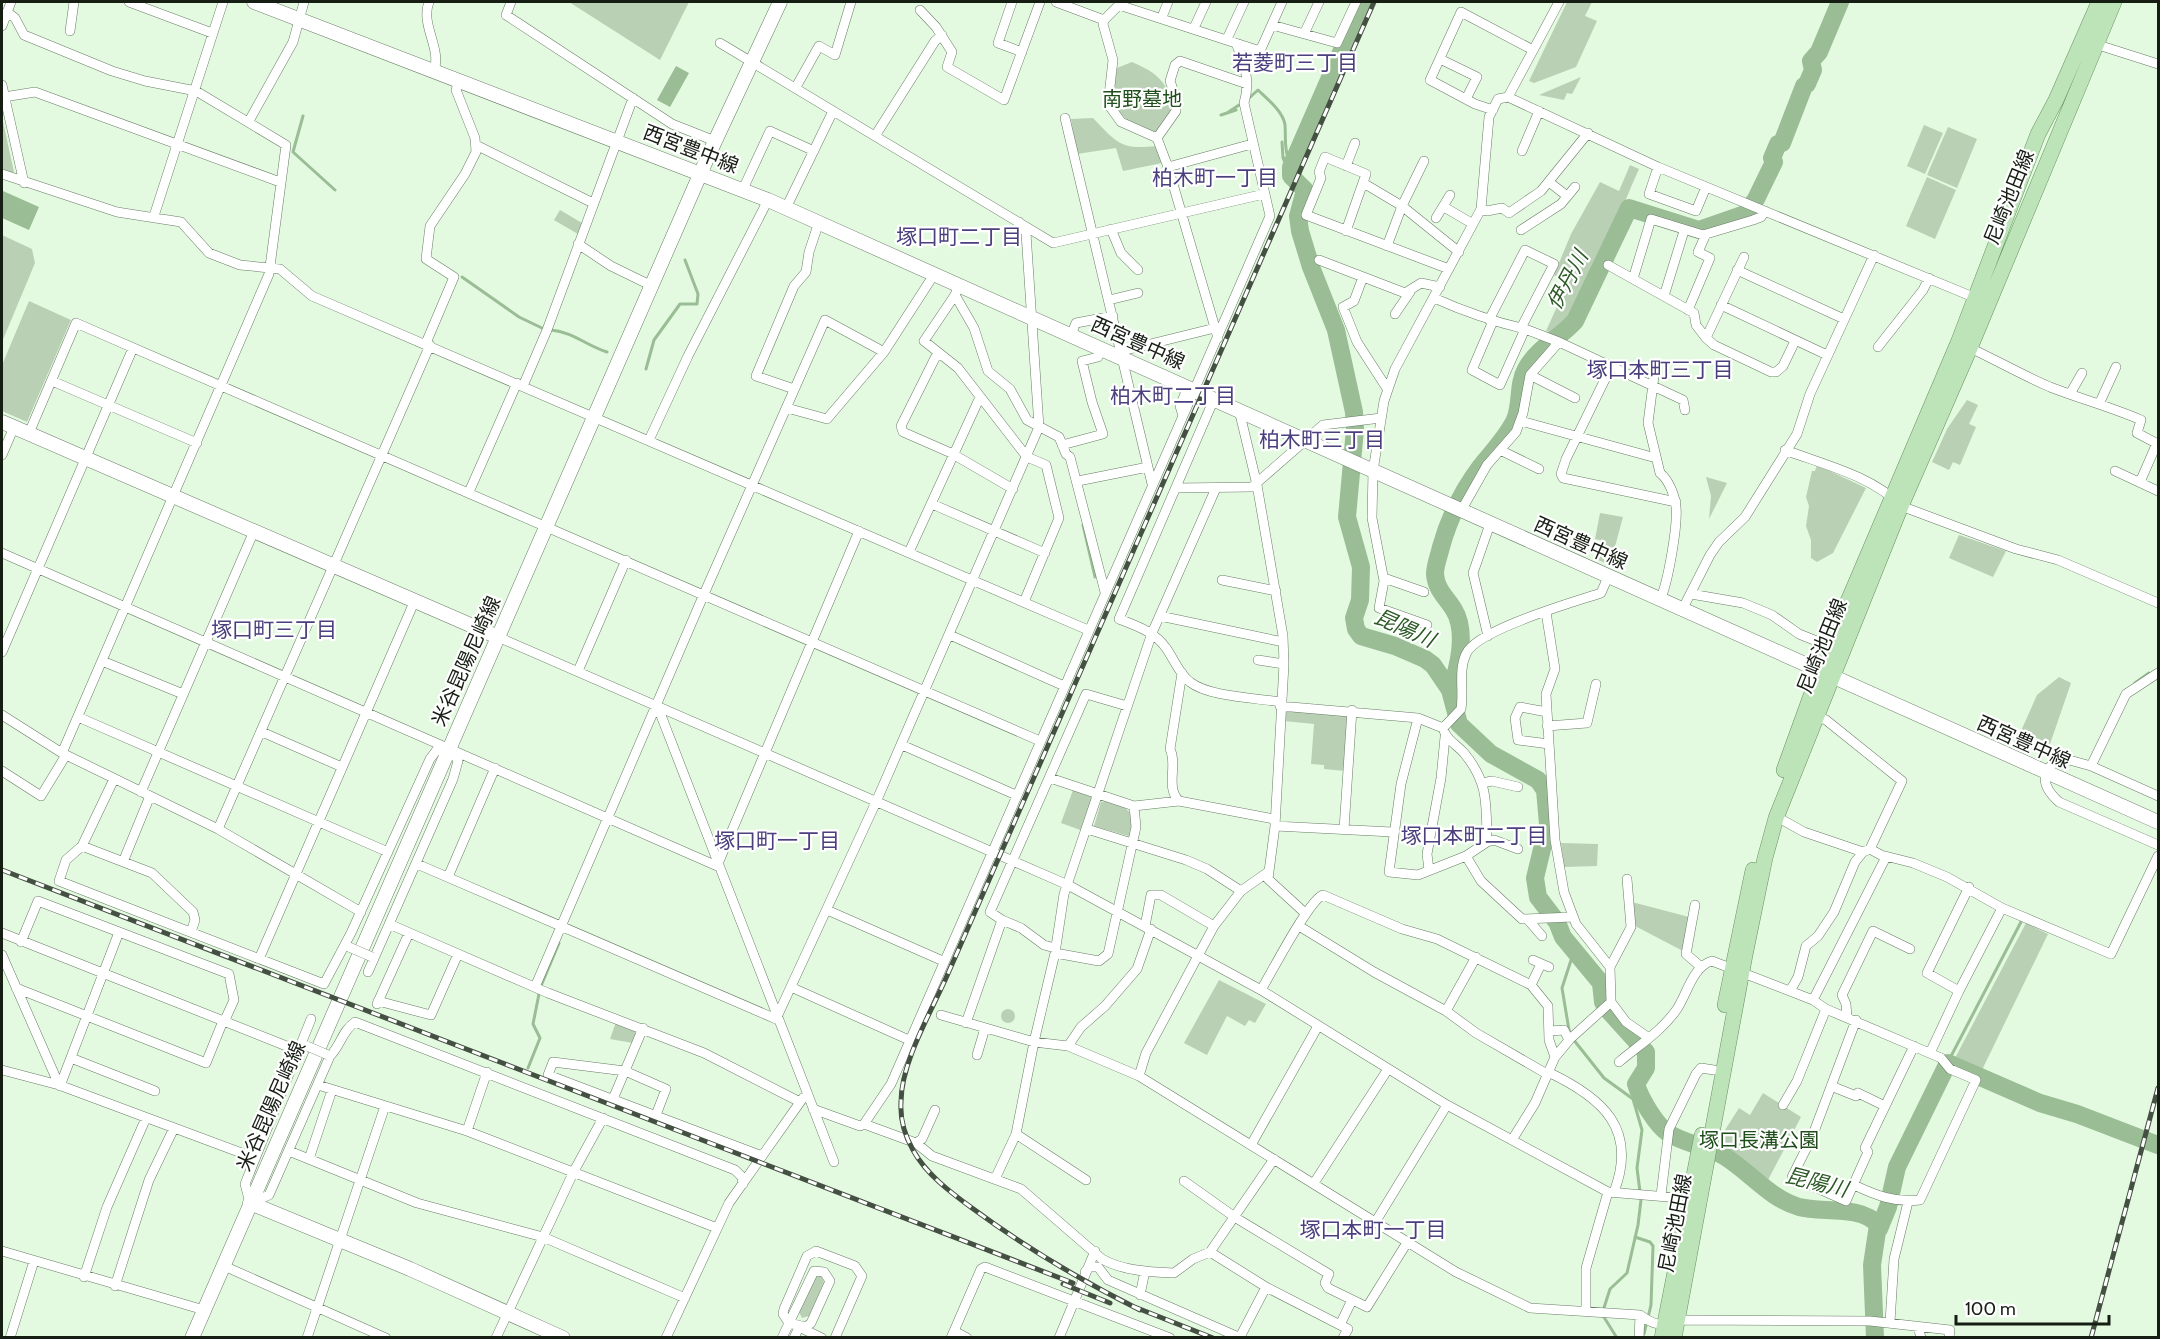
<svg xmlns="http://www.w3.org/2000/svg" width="2160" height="1339" font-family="Cabin,'Noto Sans JP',sans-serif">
<rect width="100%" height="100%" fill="#e3fae0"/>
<path fill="#b9d0b5" d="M 569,2 L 689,2 L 660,60 Z
M 1567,2 L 1592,2 L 1585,16 L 1597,21 L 1576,67 L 1534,83 L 1529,81 Z
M 1132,62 C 1157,73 1165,80 1174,105 L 1166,122 L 1155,134 C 1118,120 1109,108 1117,68 Z
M 1581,77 L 1572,94 L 1567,93 L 1564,100 L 1539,95 Z
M 2,117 L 14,172 L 12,174 L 2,170 Z
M 1093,118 C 1117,143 1121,150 1156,146 L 1162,163 L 1123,171 L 1116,148 L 1077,154 L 1071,119 Z
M 1924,125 L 1943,133 L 1925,174 L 1907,166 Z
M 1948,127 L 1977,139 L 1957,188 L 1927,175 Z
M 1630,165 L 1639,169 C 1623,204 1581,314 1556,334 L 1546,331 L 1560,300 L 1558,298 L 1564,282 L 1554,275 L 1571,234 L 1600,182 L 1619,191 Z
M 1927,177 L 1956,190 L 1935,239 L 1906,226 Z
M 560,210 L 582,223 L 578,234 L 554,220 Z
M 2,235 L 32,249 L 35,263 L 2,342 Z
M 29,301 L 71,320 L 27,422 L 2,411 L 2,365 Z
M 1967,400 L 1978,405 L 1969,424 L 1976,427 L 1960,465 L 1953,462 L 1949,470 L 1932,462 L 1947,429 Z
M 1817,465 L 1866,488 L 1833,553 L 1817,562 L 1811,558 L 1811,540 L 1806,526 L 1809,506 L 1806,497 L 1812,471 L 1815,471 Z
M 1706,477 L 1727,483 L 1709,519 L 1711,496 Z
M 1600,513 L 1623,517 L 1610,565 L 1598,560 L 1603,541 L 1595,539 Z
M 1959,535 L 2006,551 L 1993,577 L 1949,558 Z
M 2059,677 L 2071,683 L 2050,744 L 2021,731 L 2037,695 Z
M 1284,711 L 1348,715 L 1345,771 L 1324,769 L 1324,765 L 1311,764 L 1314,724 L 1284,721 Z
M 1073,790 L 1092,797 L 1083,831 L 1061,823 Z
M 1106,801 C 1133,810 1132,809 1132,837 L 1094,826 L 1101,802 Z
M 1561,843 L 1598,844 L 1597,866 L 1564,867 Z
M 1632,902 L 1689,917 L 1683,951 L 1635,926 Z
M 2026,923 L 2048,934 L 1981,1072 L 1954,1060 Z
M 1219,980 L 1266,1004 L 1255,1023 L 1249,1020 L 1245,1026 L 1227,1016 L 1207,1055 L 1184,1043 Z
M1001 1016a7 7 0 1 1 14 0a7 7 0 1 1-14 0Z
M 616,1022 L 638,1030 L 633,1043 L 610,1039 Z
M 1763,1093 L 1801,1117 L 1768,1180 L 1723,1149 L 1725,1130 L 1739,1108 L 1750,1115 Z
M 821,1276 L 824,1282 L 809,1316 L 802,1318 L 799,1312 L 816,1277 Z"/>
<path fill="#9abd95" d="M 676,66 L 689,73 L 670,107 L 657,100 Z
M 3,191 L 39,207 L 29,230 L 2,218 Z"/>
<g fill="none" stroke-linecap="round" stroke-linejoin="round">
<path stroke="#9abd95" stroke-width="3" d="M 1248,99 L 1258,90 C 1267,99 1283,111 1285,125 C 1286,137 1284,146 1288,158 L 1283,158 L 1291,176
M 1227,113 L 1242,103
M 1221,115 L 1236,110
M 303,116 L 293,152 L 335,190
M 1282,142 L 1283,158
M 462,277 L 519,317 L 544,329
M 551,330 C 573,332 587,346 607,352
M 646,369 L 654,340 L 680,304 L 697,304 L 698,294 L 685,260
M 1083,525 L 1095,577
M 2135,683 L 2149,673
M 1574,951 L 1562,988 L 1569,1030 L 1573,1039 L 1604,1078 L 1633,1099 L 1642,1130 L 1637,1168 L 1641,1200 L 1638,1225 L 1627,1273 L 1610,1289 L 1602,1314 L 1617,1338
M 541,986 L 559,943
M 1948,1062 L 2022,920
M 528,1068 L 540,1038 L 533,1024 L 539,994
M 1635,1237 L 1650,1242 L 1653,1246 L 1651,1305 L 1644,1334"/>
<path stroke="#9abd95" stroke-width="18" d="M 1363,2 L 1291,167 L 1291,176 L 1305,190 L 1298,216 L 1300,231 L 1311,267 L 1336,330 L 1354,412 L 1355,429 L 1347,517 L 1361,567 L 1360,600 L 1354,618 L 1356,629 L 1361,636 L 1395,646 L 1425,659 L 1433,665 L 1450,690 L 1459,724 L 1491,754 L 1538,780 L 1545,790 L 1548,824 L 1535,878 L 1538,897 L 1557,922 L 1563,937 L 1601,983 L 1603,1002 L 1608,1010 L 1646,1052 L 1646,1068 L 1636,1084 C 1640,1098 1656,1125 1668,1133 C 1685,1144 1707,1146 1724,1156 C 1750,1172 1769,1198 1799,1207 C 1822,1213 1862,1205 1878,1225 L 1872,1265 L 1875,1338
M 1450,690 C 1459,668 1467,631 1454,610 C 1447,598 1436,590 1435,574 C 1435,565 1439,556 1441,547 C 1449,518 1463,490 1481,466 C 1493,451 1505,439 1514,422 C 1522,406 1517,385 1526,369 C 1537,348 1560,338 1575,321 L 1629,208 L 1699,230 L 1745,214 L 1756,199 L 1774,162 L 1772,158 L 1778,144 L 1782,143 L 1804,86 L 1807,84 L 1813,70 L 1811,61 L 1819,52 L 1840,2
M 1879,1229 L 1888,1207 L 1897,1167 L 1948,1063 L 2040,1103 L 2077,1114 L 2158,1145"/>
<defs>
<path id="street" d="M 129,2 L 212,33
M 429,2 C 420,25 442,48 434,71
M 511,2 L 506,15 L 672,124 L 715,141
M 1012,2 L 998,43 L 1022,52
M 1056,2 L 1104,20
M 1122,2 L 1104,20 L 1103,24 L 1113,60 L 1108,104 L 1121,122 L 1157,138 L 1168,167 L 1218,338
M 1119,5 L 1260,51 L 1282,2
M 920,10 L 936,27 L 952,52 L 947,67 L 1004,100 L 1040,2
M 7,12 L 15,18 L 24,35 L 112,71 L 145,81 L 196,91 L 286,145 L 269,274 L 62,753
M 1162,17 L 1168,2
M 1272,25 L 1337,43 L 1356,2
M 2,26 L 11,2
M 1194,28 L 1206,2
M 70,31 L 74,2
M 1304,34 L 1319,2
M 1227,39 L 1244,2
M 720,43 L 1053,243 L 1264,194
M 2092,43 L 2158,64
M 1440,59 L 1477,77 L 1466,99
M 2,85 L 24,183
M 796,87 L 819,46 L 835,55 L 851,2
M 4,97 L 35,92 L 280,182
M 1508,97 L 1559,2
M 1493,110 L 1475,104 L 1430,80 L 1461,12 L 1533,50
M 1065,118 L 1152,484
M 249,121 L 293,42 L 304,2
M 875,136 L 935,41 L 942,35
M 1157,138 L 1176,111 L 1176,98 L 1170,81 L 1175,65 L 1180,61 L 1247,84
M 476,145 L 593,203
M 1522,151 L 1539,111
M 1346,166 L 1355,143
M 1168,167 L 1252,144
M 1658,167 L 1649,194 L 1696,211 L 1706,187
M 2,174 L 117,212 L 181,222 L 209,253 L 240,265 L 280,269 L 312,296 L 1088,630
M 1549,182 L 1567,196
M 1365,184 L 1402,206 L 1459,252
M 743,189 L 770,131 L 814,151
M 1444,207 L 1473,224
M 786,208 L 833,111
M 1481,209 L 1487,211 L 1502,208 L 1509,213 L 1541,191 L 1588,133
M 154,216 L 223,2
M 1436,218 L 1450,195
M 1111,229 L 1121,253 L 1138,270
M 1521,230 L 1561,204 L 1575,187
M 1346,231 L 1366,174 L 1325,157 L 1319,172 L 1321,178 L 1306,215 L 1449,269
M 578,244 L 611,266 L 652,286
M 1387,246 L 1402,206 L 1424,161
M 1744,257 L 1706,338 L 1714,345 L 1771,372 L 1776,372 L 1783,366 L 1795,341
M 1319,260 L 1405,293 L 1421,283 L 1440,287
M 1608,265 L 1633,279
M 1737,270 L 1844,319
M 1363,277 L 1354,301 L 1343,307 L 1357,342 L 1388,390
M 959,284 L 955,295 L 924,341 L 958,368 L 1027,457 L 1046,465 L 1059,518 L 1024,602
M 955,295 L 974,328 L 988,371 L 1010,389 L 1027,420 L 1059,437 L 1066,454 L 1070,457 L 1105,592
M 1664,296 L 1684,231
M 1434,298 C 1465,312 1491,321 1525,329 L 1500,385 L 1472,370 L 1493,321
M 1109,300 L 1138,293
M 1721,305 L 1827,355
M 1688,310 L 1710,258 L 1698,252 L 1706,234
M 1395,314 L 1410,292
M 1489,320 L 1525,250 L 1554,264 L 1521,328
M 1525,329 L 1559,342
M 1071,335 L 1076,323 L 1113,316
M 1706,338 L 1696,325 L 1694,313 L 1633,279 L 1651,219 L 1703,235 L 1753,220 L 1761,217 L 1765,211
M 426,343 L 454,277 L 426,259 L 430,226 L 465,174 L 476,152 L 475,138 L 456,90 L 459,81
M 1966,346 C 1994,359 2022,375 2050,387 C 2081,399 2111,407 2141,420 L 2137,433 L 2158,444
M 1878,347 L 1923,290 L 1929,278
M 1122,351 L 1215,328
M 938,352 L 901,426 L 903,432 L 951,453 L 1013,489
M 1611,367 L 1566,459 L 1561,474 L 1563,478 L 1676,502
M 1530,375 L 1575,398
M 1654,376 L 1648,423 L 1660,473 C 1669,480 1675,496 1676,507 C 1678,525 1668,583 1660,600
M 52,381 L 197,443
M 523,386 L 547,330 L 633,98
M 794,389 L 756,376 L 794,286 L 806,272 L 809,252 L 819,222
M 2070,394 L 2082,373
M 1214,399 L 1119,619 C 1137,626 1155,632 1166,648 C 1174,659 1179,674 1190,682 C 1209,697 1256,698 1281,702
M 2100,402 L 2116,367
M 787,408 L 827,419 L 884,352 L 935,273
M 1239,410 L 1257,485 L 1283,636 L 1284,664 L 1275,826 L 1268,879 L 1305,913
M 1183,416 L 1270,216 L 1244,103 C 1251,81 1244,63 1236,43
M 1521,421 L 1656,458
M 29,433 L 76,323 L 1040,741
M 649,440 L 688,356 L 768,200
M 1062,445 L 1103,434 L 1092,402 L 1082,361 L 1098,357 L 1101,348
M 1785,450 C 1822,464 1873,476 1901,506 L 2016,549 L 2058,560 L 2158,603
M 1502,451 L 1539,469
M 2,455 L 14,427
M 2115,471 L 2158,491
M 1078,481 L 1148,467
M 2140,482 L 2157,443
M 1176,488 L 1252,487 L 1323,425 L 1381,418
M 469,492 L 517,383
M 932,504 L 1045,553
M 1461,511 L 1487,465 L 1516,432 L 1523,413 L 1530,375 L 1559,342 L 1683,400 L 1685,410
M 909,552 L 980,397
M 2,553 L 717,866 L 859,531
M 1384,578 L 1424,592
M 1222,580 L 1276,591
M 1691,594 L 1743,603 L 1772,615 L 1799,634 L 1829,646
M 1682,610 L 1710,555 L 1719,542 L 1745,517 L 1797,434 L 1810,394 L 1874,255
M 1546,612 L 1555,669 L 1546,694 L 1555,840 L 1564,892 L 1576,924 L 1610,967
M 1160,616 L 1283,642
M 1427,625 L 1379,608 L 1384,581 L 1372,518 L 1373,471 L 1384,401 L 1395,369 L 1481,209 L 1489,117 L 1498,99 L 1508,97 L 1658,167 L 1978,299
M 950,635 L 1064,686
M 1488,636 L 1473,573 L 1490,524
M 498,637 L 1068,885 L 1261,990 L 1447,1105 L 1608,1192 L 1692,1199
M 2,652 L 133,348
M 1258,660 L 1284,664
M 102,661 L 183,694
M 578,671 L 626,560
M 657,705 L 834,1162
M 1280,706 L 1418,718 L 1443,728 L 1461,709 C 1464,691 1458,671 1466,654 C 1476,630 1574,602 1601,593 L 1608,577
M 1547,712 L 1520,707 L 1515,718 L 1518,740 L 1549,744
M 2,715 L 62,753 L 218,829 L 361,912
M 1816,716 L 1826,720 L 1902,781 L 1870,849
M 78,717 L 388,852
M 1418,718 L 1401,784 L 1389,872 L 1418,875 L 1466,856 L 1487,842 C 1486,805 1489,783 1464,753 C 1456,744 1446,740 1443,728
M 1547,726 L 1587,723 L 1596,684
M 262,732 L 342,767
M 902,745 L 1016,795
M 2091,766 L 2126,694 L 2158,673
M 2,771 L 41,796 L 66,755
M 1050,778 L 1134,806 L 1136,827 L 1108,954 L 1099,961 L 1055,953
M 114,779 L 82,846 L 66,860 L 59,881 L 324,984 L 351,933 L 430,759 L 436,751 L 450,748
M 1482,783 L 1492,781 L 1518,787
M 141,792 L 254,531
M 2158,796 L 2091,766 L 2062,758 C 2039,770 2041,786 2059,802 L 2158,845
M 1179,801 C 1165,787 1178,765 1170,749 L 1182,673
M 1134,806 L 1179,801 L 1274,819
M 1777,817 L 1804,832 L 1863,852
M 1275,826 L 1392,832
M 218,829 L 430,345
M 1087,829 L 1186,860 L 1207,869 L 1241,891
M 1344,829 L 1352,710
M 1487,842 L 1494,840 L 1518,849
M 82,846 L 152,873 L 193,912 L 195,920 L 191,932
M 1466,856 L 1481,881 L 1522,919 L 1573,917
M 123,862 L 150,796
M 417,864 L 776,1019
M 1429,870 L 1427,854 L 1441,778 L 1445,737
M 448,877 L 495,768
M 1627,879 L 1631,927 L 1610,967 L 1611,1002 L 1626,1022 L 1649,1038
M 1695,905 L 1686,954 L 1701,967
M 827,910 L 943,961
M 1002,920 L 990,912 L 1086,694 L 1127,706
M 1529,921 L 1542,936
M 389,924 L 548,993 L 704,1053 L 800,1102
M 1145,926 L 1151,895 L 1161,895 L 1214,926
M 1299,926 L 1374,972 L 1446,1011 L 1476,1033 L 1547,1074
M 2,933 L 299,1051
M 21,942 L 38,901 L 229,974 L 234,1000 L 224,1022
M 2,955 L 59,1085
M 259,959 L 415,600
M 1533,960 L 1549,967
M 368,972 L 453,779 L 458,761 L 450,748
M 1531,985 L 1541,964
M 535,987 L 704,594 L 825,320 L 884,352
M 16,988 L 206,1063 L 223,1021
M 793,988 L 909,1040
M 1261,990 C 1272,972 1308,901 1323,895 L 1402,929 L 1437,939 L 1531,985 L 1548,1006 L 1549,1040 L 1555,1057
M 1790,991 L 1798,977 L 1806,946 L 1818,936 L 1834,912 L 1855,862 L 1863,852 L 1870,849 L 1881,855 L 1913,863 L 1947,877 L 2002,908 L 2111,954 L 2158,856
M 1959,991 L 1927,973 L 1969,887
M 1813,1000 L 1886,857
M 378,1001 L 431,1015 L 458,954
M 377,1004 L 409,933
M 1446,1011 L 1476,957
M 941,1015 L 1034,1042 L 1068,1046 L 1139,1076 L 1456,1272 L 1530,1308 L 1640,1315 C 1654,1325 1661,1327 1677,1320 L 1870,1321 L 1950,1330 L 1949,1338
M 1847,1017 L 1846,1004 L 1842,995 L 1873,931 L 1910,949
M 311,1019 L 245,1184 L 250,1203 L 269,1195 L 330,1056 C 341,1045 342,1031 355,1022 L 735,1170 L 742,1177 L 743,1184
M 776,1019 L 876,802 L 1039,427 L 1026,233 L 1019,222
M 1856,1020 L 1812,1137 L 1792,1177 L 1846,1201 L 1868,1152 L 1865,1148 L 1914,1046
M 966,1023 L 1002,920 L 1021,928 L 1044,945 L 1055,948
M 1550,1031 L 1564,1030 L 1569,1040
M 1068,1046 L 1081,1027 L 1105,1006 L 1137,969 L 1151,929
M 1930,1053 L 1959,991 L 2002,908
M 977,1055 L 985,1028
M 71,1058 L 155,1091
M 1619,1062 C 1639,1045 1662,1031 1677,1009 C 1687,994 1693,966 1712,961 L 1813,1000 L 1826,1009 L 1941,1058 L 1950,1069 L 1976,1080 L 1920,1200 C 1895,1203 1875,1195 1854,1185
M 2,1070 L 59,1085 L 255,1158
M 1548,1072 C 1603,1098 1638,1129 1614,1192
M 1139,1076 L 1146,1053 L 1214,926 L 1241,891 L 1268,872
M 318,1085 L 467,1131 L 717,1228
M 60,1086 L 119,932
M 1831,1086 L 1856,1096 L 1858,1093 L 1885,1106
M 613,1099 L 643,1028
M 1783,1105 L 1797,1081 L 1826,1009
M 813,1109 L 860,1126 L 864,1124 L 916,1143 L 932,1156 L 1021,1189 L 1102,1259 C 1123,1271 1150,1272 1174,1273 L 1193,1259 L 1210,1252 L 1274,1159
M 656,1115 L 666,1089 L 625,1071 L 553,1062 L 548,1075 L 762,1156
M 864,1124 L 891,1084 L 1183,416 L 1180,406 L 1188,387
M 467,1131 L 487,1072
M 1016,1134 L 1086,1180
M 1512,1140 L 1535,1103 L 1555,1057 L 1570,1039 L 1611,1002
M 916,1143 L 922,1139 L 935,1110
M 1251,1145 L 1318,1026
M 289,1151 L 417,1203 L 543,1237 L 685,1298
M 309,1159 L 332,1090
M 995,1179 L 1016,1134 L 1034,1042 L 1055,953 L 1064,894 L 1152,633 L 1216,488
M 1184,1181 L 1236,1218 L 1329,1274 L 1325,1283 L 1328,1288 L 1367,1307 L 1408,1241
M 1314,1183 L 1388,1069
M 1661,1195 L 1669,1129 L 1696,1074 L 1701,1068 L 1714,1070
M 1376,1221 L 1447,1105
M 2,1251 L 204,1310
M 1210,1252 L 1266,1287 L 1340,1325
M 224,1266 L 386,1338
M 814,1271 L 824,1272 L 830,1281 L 811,1323 L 806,1327 L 789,1323 Z
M 1085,1272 L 1089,1267 L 1098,1267 L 1108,1280 L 1241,1338
M 84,1277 L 107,1207 L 146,1118
M 115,1286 L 149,1180 L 174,1128
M 1140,1295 L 1145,1271
M 1586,1310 L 1586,1268 L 1608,1192
M 1890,1322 L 1894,1259 L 1908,1202
M 1918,1326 L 1921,1338
M 954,1331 L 967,1338
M 1240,1337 L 1266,1287
M 10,1338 L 34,1261
M 307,1338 L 385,1106
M 496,1338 L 574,1171 L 603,1118
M 666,1338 L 729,1203 L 803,1098
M 782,1338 L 789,1323 L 783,1314 L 784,1309 L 807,1256 L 816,1251 L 855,1266 L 862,1276 L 835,1338
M 794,1338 L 799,1327 L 822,1338
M 951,1338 L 981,1269 L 985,1267 L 1170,1338
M 1059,1338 L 1095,1251
M 1343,1338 L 1348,1329 L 1340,1325 L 1351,1302
M 1639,1338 L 1640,1315"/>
<path id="secondary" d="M 254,2 L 768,200 L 2158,822
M 2,422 L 498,637
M 250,1203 L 410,1269 L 563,1338
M 192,1338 L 709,154 L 780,2"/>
<path id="primary" d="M 1784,770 L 1829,646 L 1958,343 L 2038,134 L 2056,100 L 2099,2
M 1725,1005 L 1753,870
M 1662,1338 L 1702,1135
M 1674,1338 L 1745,955 L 1765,858 L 1776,818 L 1901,506 L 1970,348 L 2114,2"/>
</defs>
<use href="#street" stroke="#697d66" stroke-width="10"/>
<use href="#secondary" stroke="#697d66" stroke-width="15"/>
<use href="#primary" stroke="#66925f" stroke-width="16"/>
<use href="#street" stroke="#fff" stroke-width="9"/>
<use href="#secondary" stroke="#fff" stroke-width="14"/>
<use href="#primary" stroke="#bde3b8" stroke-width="15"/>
<defs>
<path id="rail" d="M 2,870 L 1073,1283
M 1063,1284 L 1110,1303
M 1132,1306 L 1213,1338
M 1140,1310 C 1080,1280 1025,1247 972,1208 C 950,1192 926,1174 913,1150 C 905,1136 900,1118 901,1102 C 901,1063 930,1014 946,978 L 1374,2
M 2091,1338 L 2158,1088"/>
</defs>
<use href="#rail" stroke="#445042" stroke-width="5"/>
<use href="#rail" stroke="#fff" stroke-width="3" stroke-dasharray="9" stroke-linecap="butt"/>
<defs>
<path id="street-bridge" d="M 349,947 L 372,957
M 307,1046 L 328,1055"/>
</defs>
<use href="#street-bridge" stroke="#697d66" stroke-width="10" stroke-linecap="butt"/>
<use href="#street-bridge" stroke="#fff" stroke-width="9"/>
</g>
<g text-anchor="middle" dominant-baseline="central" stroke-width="4.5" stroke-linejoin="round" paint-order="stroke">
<g font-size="20" fill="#1f4f1a" stroke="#fff">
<text x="1142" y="99">南野墓地</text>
<text x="1759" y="1140">塚口長溝公園</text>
</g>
<g font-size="20" fill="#161e14" stroke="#fff">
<text transform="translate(691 149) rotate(21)">西宮豊中線</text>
<text transform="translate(2009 197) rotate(-68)">尼崎池田線</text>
<text transform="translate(1138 343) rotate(24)">西宮豊中線</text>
<text transform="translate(1581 543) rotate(24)">西宮豊中線</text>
<text transform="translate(1822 646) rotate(-68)">尼崎池田線</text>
<text transform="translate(466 661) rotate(-66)">米谷昆陽尼崎線</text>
<text transform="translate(2024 742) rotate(24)">西宮豊中線</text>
<text transform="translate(271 1106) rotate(-66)">米谷昆陽尼崎線</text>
<text transform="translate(1675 1223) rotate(-79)">尼崎池田線</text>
</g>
<g font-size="21" fill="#4a407e" stroke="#fff">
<text x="1295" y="62">若菱町三丁目</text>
<text x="1215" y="177">柏木町一丁目</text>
<text x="959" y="236">塚口町二丁目</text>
<text x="1660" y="369">塚口本町三丁目</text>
<text x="1173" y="395">柏木町二丁目</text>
<text x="1322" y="439">柏木町三丁目</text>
<text x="274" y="629">塚口町三丁目</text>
<text x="1474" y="835">塚口本町二丁目</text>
<text x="777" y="840">塚口町一丁目</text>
<text x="1373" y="1229">塚口本町一丁目</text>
</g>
<g font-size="21" font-style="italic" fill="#2b5a25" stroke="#fff">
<text transform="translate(1567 280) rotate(-62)">伊丹川</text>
<text transform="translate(1405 628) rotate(24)">昆陽川</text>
<text transform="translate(1817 1182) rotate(14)">昆陽川</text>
</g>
</g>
<rect width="2160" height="1339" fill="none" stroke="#161e14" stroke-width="6"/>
<path d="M1956 1315v9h153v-9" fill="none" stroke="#161e14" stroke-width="3"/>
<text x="1965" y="1315" font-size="18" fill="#161e14" stroke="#ffffff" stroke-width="4.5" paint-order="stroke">100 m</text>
</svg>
